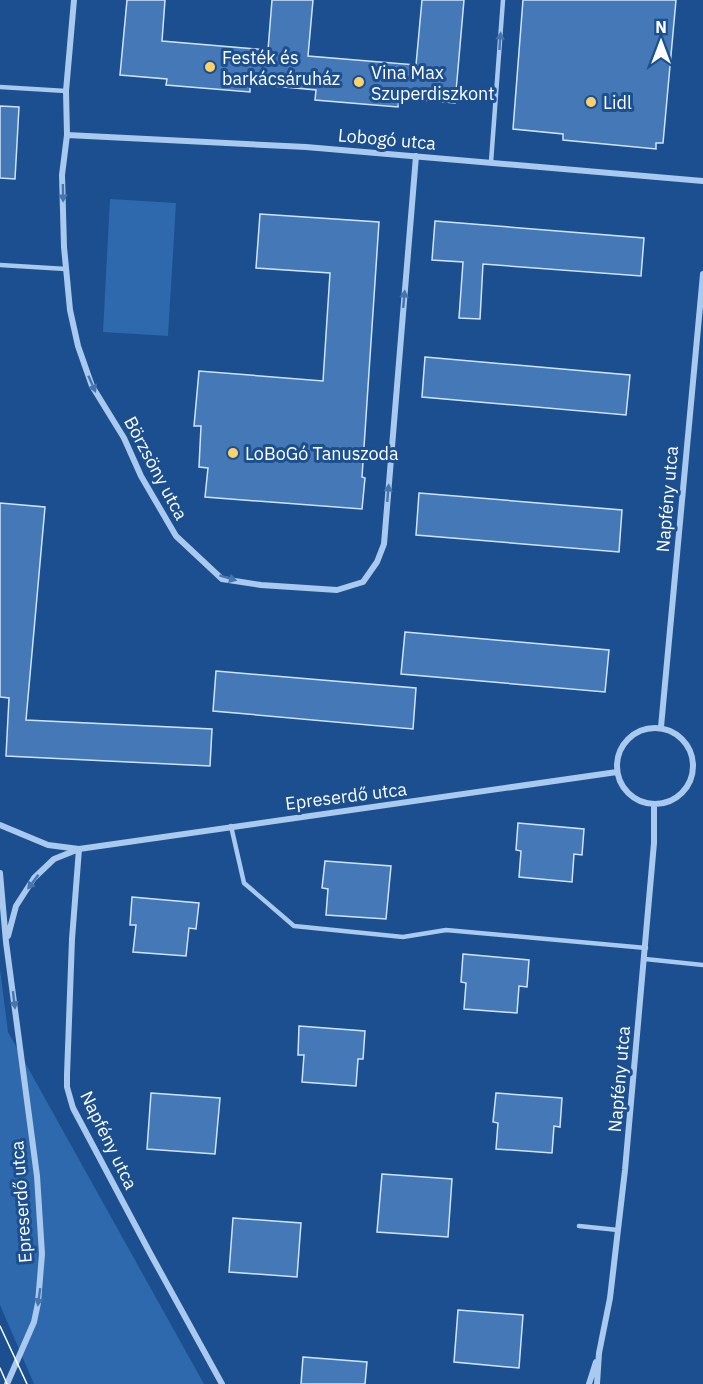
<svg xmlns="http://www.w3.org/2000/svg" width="703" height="1384" font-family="'IBM Plex Sans',sans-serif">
<rect width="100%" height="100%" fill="#1b4f8f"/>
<path fill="#2e69ad" d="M 110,199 L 176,203 L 168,336 L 103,332 Z
M 0,969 L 8,1032 L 204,1384 L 34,1384 L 0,1305 Z"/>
<path fill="#4478b7" stroke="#cfe3fa" stroke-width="1.5" d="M 127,0 L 165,0 L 162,41 L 268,50 L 272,0 L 313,0 L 308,56 L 416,65 L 422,0 L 464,0 L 455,103 L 399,98 L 398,107 L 315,100 L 316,90 L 250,84 L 250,92 L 166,85 L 167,79 L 120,75 Z
M 523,0 L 676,0 L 663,143 L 656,143 L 656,149 L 563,140 L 563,134 L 513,129 Z
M 0,106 L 19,107 L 15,179 L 0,178 Z
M 260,214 L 379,222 L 362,477 L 365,478 L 362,509 L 205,497 L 208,468 L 199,467 L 201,426 L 194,426 L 199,371 L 323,381 L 330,273 L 256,268 Z
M 435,221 L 644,238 L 641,276 L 483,264 L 480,319 L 459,318 L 463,262 L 432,260 Z
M 425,357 L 630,375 L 626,415 L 422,397 Z
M 419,493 L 622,510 L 619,552 L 416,535 Z
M 0,503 L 45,507 L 26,720 L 212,729 L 210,766 L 6,756 L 9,698 L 0,697 Z
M 405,632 L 609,650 L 605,692 L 401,674 Z
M 216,671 L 416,688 L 413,729 L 213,711 Z
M 518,823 L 584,829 L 582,855 L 574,854 L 572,882 L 519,877 L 521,851 L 516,850 Z
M 325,861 L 391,866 L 386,919 L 326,915 L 328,889 L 322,888 Z
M 132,897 L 199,903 L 196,929 L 189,928 L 186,956 L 133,952 L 136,925 L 130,925 Z
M 463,954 L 529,960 L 527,987 L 519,986 L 517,1013 L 464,1009 L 466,983 L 461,982 Z
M 299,1026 L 365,1031 L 363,1059 L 358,1059 L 356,1086 L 302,1082 L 304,1055 L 298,1055 Z
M 151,1093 L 220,1098 L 215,1154 L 147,1149 Z
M 496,1093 L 562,1098 L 560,1127 L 554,1126 L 552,1153 L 496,1149 L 498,1123 L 493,1122 Z
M 382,1174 L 452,1179 L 448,1237 L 377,1232 Z
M 233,1218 L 301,1223 L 297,1277 L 229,1272 Z
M 458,1310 L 523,1315 L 519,1368 L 454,1362 Z
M 303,1357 L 367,1362 L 365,1384 L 301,1384 Z"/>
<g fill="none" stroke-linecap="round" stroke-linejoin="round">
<path stroke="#a9c9ee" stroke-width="4.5" d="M 0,87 L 66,91
M 491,162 L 503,0
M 0,265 L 66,269
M 231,826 L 244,883 L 294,926 L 403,937 L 446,930 L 646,948
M 645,959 L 703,965
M 579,1226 L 618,1230"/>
<path stroke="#a9c9ee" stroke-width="6" d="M 74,0 L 66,91 L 67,135 L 62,175 L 64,247 L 70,310 L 78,346 L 92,386 L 124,438 L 141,476 L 176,536 L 222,579 L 261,585 L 337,590 L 363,582 L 377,562 L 384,544 L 416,156
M 67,135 L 306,147 L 703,181
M 661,727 L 703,274
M617 766a38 38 0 1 1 76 0a38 38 0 1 1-76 0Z
M 0,825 L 48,845 L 79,849 L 617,772
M 79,849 L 72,939 L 67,1075 L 67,1087 L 73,1108 L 150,1253 L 222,1384
M 0,873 L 6,942 L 37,1176 L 42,1254 L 38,1303 L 34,1322 L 7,1384
M 8,936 L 16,906 L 34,878 L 54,859 L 79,849
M 589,1384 L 596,1362
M 597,1384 L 599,1353 L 610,1298 L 625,1170 L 654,843 L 654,805"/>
<path stroke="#fff" stroke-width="1.5" d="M 0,1326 L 27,1384
M 0,1368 L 7,1384"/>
</g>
<defs><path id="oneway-solid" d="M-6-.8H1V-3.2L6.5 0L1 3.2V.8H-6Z" transform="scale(1.5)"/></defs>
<g fill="#4674ac">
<use href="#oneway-solid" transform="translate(500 41) rotate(-86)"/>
<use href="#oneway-solid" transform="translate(63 193) rotate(89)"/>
<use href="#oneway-solid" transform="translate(404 299) rotate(-85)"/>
<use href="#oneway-solid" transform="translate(92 384) rotate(66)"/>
<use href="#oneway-solid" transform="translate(388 493) rotate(-85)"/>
<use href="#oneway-solid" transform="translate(228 578) rotate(17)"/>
<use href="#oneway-solid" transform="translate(33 882) rotate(127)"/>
<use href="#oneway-solid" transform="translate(14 1000) rotate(83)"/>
<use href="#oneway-solid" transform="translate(39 1297) rotate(98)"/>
</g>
<g fill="#ffd166" stroke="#1b4f8f" stroke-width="2">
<circle cx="210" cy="67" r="6"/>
<circle cx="359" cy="82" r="6"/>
<circle cx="591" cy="102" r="6"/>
<circle cx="233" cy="453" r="6"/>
</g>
<g text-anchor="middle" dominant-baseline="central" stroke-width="6" stroke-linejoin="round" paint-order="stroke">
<g font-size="18" fill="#fff" stroke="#1b4f8f" text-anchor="start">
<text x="222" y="57">Festék és<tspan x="222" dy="21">barkácsáruház</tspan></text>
<text x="371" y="72">Vina Max<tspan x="371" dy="21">Szuperdiszkont</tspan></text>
<text x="603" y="102">Lidl</text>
<text x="245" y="453">LoBoGó Tanuszoda</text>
</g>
<g font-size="18" fill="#fff" stroke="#1b4f8f">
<text transform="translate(387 139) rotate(5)">Lobogó utca</text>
<text transform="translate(156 468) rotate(62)">Börzsöny utca</text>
<text transform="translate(667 499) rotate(-85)">Napfény utca</text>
<text transform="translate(346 796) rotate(-7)">Epreserdő utca</text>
<text transform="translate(619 1079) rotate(-85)">Napfény utca</text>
<text transform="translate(109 1140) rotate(64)">Napfény utca</text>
<text transform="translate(21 1202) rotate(-94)">Epreserdő utca</text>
</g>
</g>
<g transform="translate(661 42)" stroke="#1b4f8f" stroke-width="4.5" paint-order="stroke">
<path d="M0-4.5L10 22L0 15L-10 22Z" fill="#ffffff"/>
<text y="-9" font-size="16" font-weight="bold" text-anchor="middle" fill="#ffffff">N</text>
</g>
</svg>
